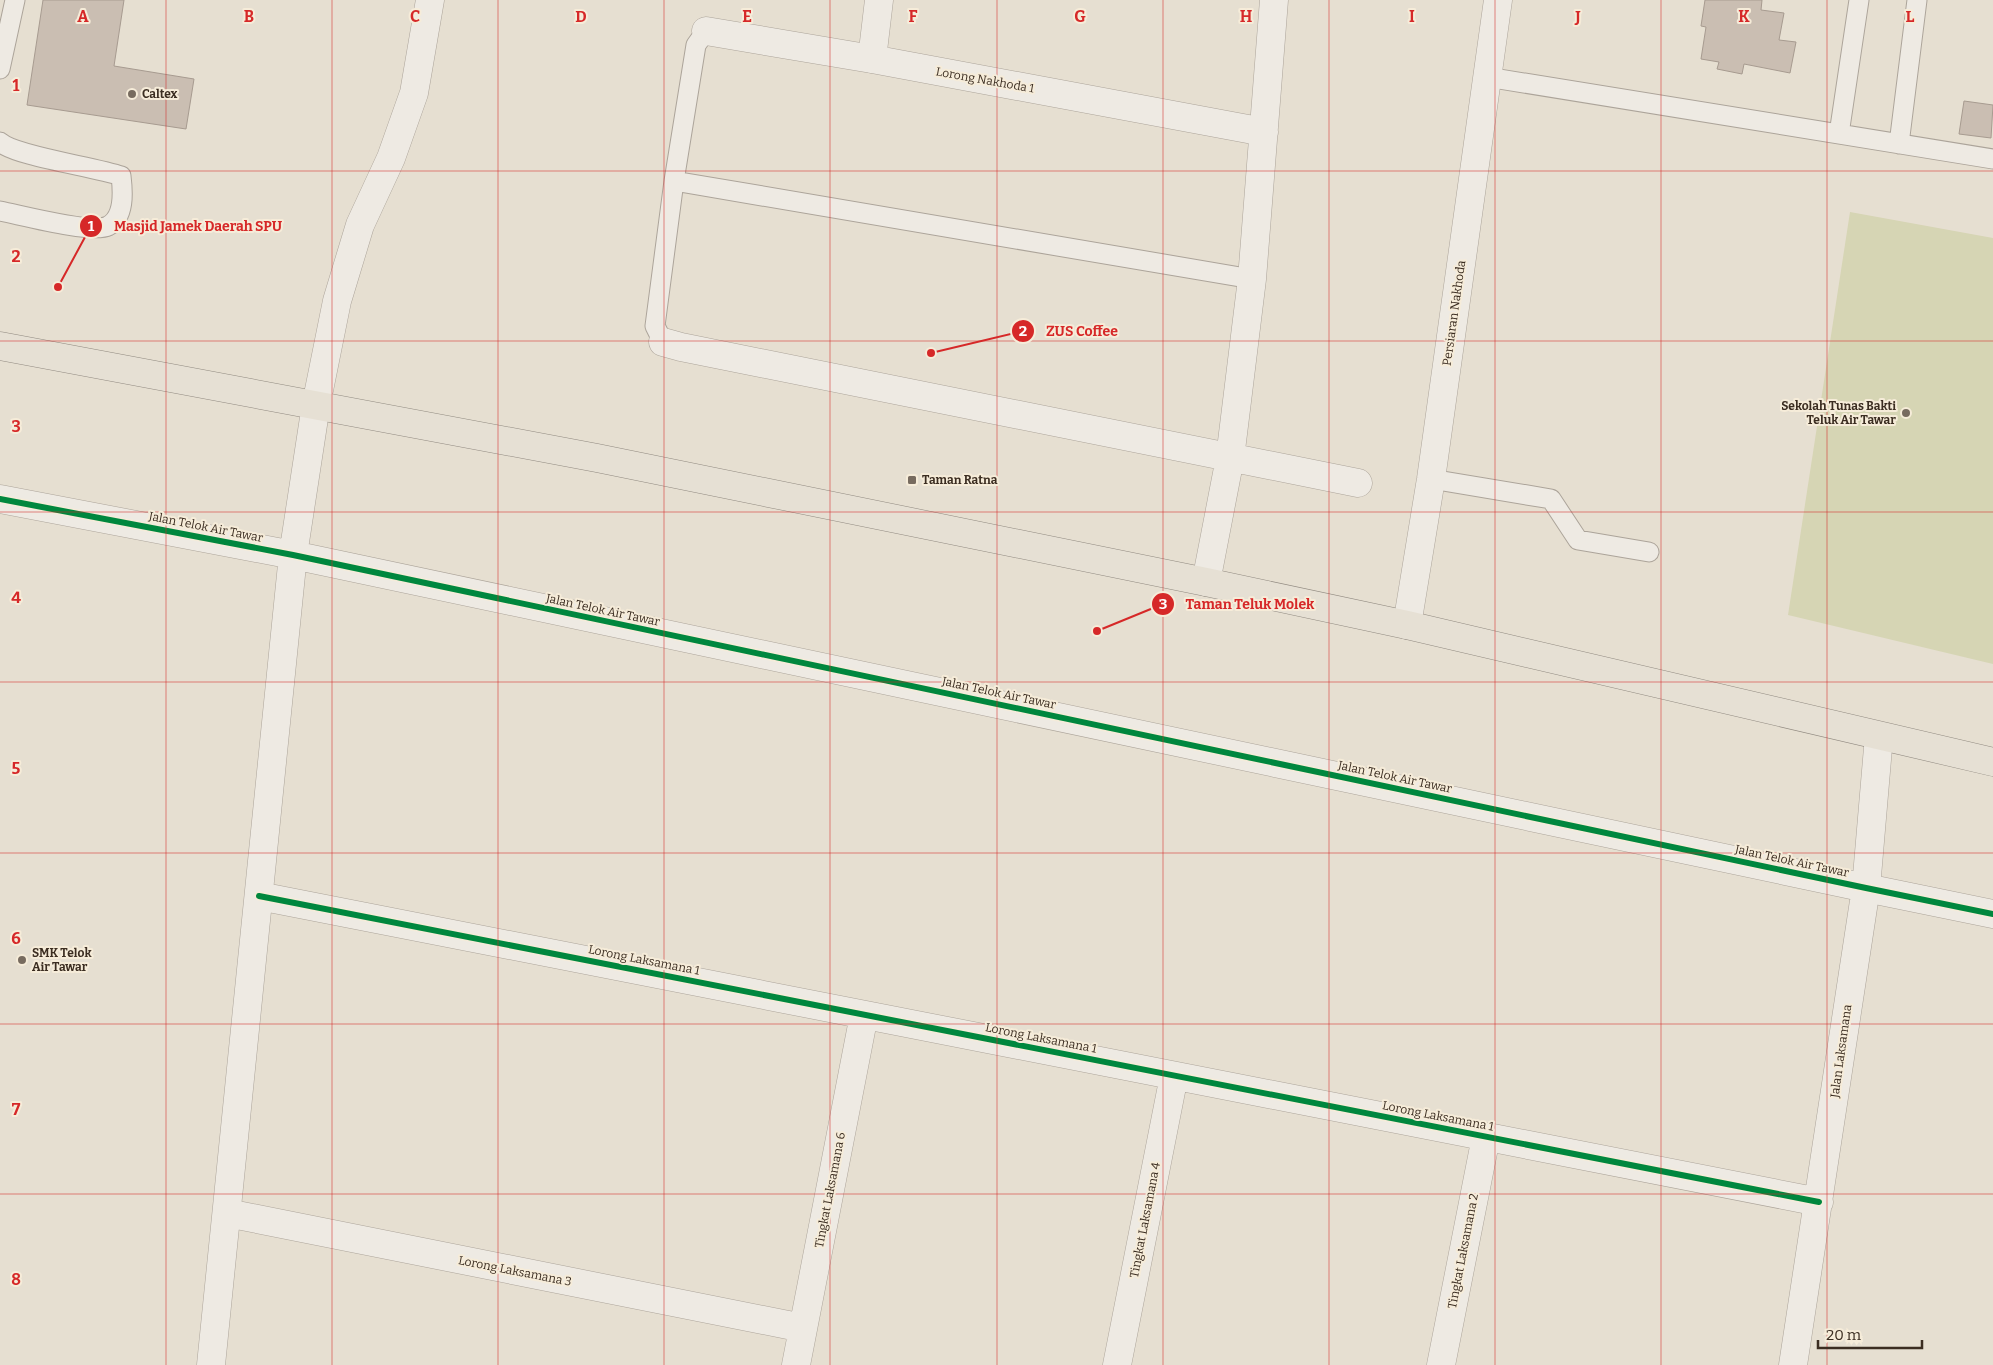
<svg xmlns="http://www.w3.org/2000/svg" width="1993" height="1365" font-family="Bitter,serif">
<rect width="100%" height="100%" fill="#e6dfd1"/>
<path fill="#d6d5b4" d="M 1850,212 L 1993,238 L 1993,664 L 1788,615 Z"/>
<path fill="#cabeb2" stroke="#a79b90" d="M 43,0 L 124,0 L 114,66 L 194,79 L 186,129 L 27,105 Z
M 1705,0 L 1762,0 L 1761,10 L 1784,13 L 1779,40 L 1796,42 L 1790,73 L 1744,64 L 1742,74 L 1717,69 L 1719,62 L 1701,59 L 1706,27 L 1701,26 Z
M 1964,101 L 1993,105 L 1991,138 L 1959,134 Z"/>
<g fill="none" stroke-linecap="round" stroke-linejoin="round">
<defs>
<path id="lane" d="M 0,69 L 15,0
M 1487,77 L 1993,159
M 1839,134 L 1859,0
M 0,142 C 14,156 96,167 121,176 C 123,192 125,217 108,226 C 92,234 21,215 0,211
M 1899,144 L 1917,0
M 674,181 L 1252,279
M 663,342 L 655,326 L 674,181 L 696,45 L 706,31
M 1431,479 L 1551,499 L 1578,540 L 1649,552"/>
<path id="street" d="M 706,31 L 872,59 L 1264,132
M 872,59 L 879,0
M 663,342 L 681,347 L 1358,483
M 0,499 L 293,555 L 1866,888 L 1993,914
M 1206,582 L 1230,458 L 1252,279 L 1274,0
M 1407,625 L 1431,479 L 1498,0
M 259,896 L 1819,1202
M 227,1213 L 803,1328
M 211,1365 L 293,555 L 316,405 L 337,301 L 360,225 L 391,158 L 414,93 L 430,0
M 796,1365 L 864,1015
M 1117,1365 L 1174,1076
M 1441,1365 L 1486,1137
M 1793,1365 L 1866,888 L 1879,736"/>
<path id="primary" d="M 0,346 L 597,458 L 1206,582 L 1407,625 L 1993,762"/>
</defs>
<use href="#lane" stroke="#aca49a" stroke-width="21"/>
<use href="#street" stroke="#aca49a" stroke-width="29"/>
<use href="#primary" stroke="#918a81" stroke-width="29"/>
<use href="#lane" stroke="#eeeae3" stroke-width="19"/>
<use href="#street" stroke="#eeeae3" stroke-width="28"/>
<use href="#primary" stroke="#e6e0d4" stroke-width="28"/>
<defs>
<path id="cycleway" d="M 0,499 L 293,555 L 1866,888 L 1993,914
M 259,896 L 1819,1202"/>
</defs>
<use href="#cycleway" stroke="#f6ecd9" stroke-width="9"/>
<use href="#cycleway" stroke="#00873e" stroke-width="6"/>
</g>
<path fill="none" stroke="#d62828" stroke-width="1" stroke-opacity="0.55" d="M 166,0 L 166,1365M 332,0 L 332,1365M 498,0 L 498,1365M 664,0 L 664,1365M 830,0 L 830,1365M 997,0 L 997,1365M 1163,0 L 1163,1365M 1329,0 L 1329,1365M 1495,0 L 1495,1365M 1661,0 L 1661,1365M 1827,0 L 1827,1365M 0,171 L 1993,171M 0,341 L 1993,341M 0,512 L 1993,512M 0,682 L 1993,682M 0,853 L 1993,853M 0,1024 L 1993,1024M 0,1194 L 1993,1194"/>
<g fill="#776b5f" stroke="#f6ecd9" stroke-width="2">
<circle cx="132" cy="94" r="5"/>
<circle cx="1906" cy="413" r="5"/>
<rect x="907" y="475" width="10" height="10" rx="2.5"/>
<circle cx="22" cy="960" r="5"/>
</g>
<g text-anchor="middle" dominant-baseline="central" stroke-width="4" stroke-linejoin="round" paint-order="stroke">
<g font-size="12" fill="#3b2d21" stroke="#f6ecd9">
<text transform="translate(985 80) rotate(10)">Lorong Nakhoda 1</text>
<text transform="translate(1454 313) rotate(-82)">Persiaran Nakhoda</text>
<text transform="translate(206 527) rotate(11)">Jalan Telok Air Tawar</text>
<text transform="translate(603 610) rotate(12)">Jalan Telok Air Tawar</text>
<text transform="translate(999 693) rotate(12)">Jalan Telok Air Tawar</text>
<text transform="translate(1395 777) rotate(12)">Jalan Telok Air Tawar</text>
<text transform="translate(1792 861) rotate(12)">Jalan Telok Air Tawar</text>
<text transform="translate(644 960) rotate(11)">Lorong Laksamana 1</text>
<text transform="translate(1041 1038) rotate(11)">Lorong Laksamana 1</text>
<text transform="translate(1841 1051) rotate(-82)">Jalan Laksamana</text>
<text transform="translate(1438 1116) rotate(11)">Lorong Laksamana 1</text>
<text transform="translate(830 1190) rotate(-79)">Tingkat Laksamana 6</text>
<text transform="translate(1145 1220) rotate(-79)">Tingkat Laksamana 4</text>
<text transform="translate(1463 1251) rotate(-79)">Tingkat Laksamana 2</text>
<text transform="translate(515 1271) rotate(11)">Lorong Laksamana 3</text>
</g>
<g font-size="12" font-weight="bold" fill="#3b2d21" stroke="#f6ecd9" text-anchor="start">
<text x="142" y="94">Caltex</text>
<text x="1896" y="406" text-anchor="end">Sekolah Tunas Bakti<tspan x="1896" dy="14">Teluk Air Tawar</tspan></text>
<text x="922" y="480">Taman Ratna</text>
<text x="32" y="953">SMK Telok<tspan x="32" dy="14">Air Tawar</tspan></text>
</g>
</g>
<g font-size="16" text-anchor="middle" font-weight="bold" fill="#d62828" stroke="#f6ecd9" stroke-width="4" stroke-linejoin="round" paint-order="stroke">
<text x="83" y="22">A</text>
<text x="249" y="22">B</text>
<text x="415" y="22">C</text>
<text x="581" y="22">D</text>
<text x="747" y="22">E</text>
<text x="913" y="22">F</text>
<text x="1080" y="22">G</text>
<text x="1246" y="22">H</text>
<text x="1412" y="22">I</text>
<text x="1578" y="22">J</text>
<text x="1744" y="22">K</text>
<text x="1910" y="22">L</text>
<text x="16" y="91">1</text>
<text x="16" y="262">2</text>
<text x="16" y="432">3</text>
<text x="16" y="603">4</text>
<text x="16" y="774">5</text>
<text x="16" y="944">6</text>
<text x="16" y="1115">7</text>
<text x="16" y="1285">8</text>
</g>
<path fill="none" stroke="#d62828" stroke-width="2" d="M58 287L91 226M931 353L1023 331M1097 631L1163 604"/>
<g fill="#d62828" stroke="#f6ecd9" stroke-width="2">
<circle cx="58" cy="287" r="5"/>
<circle cx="931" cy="353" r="5"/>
<circle cx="1097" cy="631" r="5"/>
<circle cx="91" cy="226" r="12"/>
<circle cx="1023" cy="331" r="12"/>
<circle cx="1163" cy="604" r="12"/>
</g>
<g font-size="15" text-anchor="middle" font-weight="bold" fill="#fff">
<text x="91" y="231">1</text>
<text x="1023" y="336">2</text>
<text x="1163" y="609">3</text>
</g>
<g font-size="14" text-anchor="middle" font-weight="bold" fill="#d62828" stroke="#f6ecd9" stroke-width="4" stroke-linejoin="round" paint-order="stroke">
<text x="198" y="231">Masjid Jamek Daerah SPU</text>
<text x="1082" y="336">ZUS Coffee</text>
<text x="1250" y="609">Taman Teluk Molek</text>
</g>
<path d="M1818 1340v8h104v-8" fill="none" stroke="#3b2d21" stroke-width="2.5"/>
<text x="1826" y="1340" font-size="15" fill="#3b2d21" stroke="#f6ecd9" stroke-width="4" paint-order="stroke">20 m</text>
</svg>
